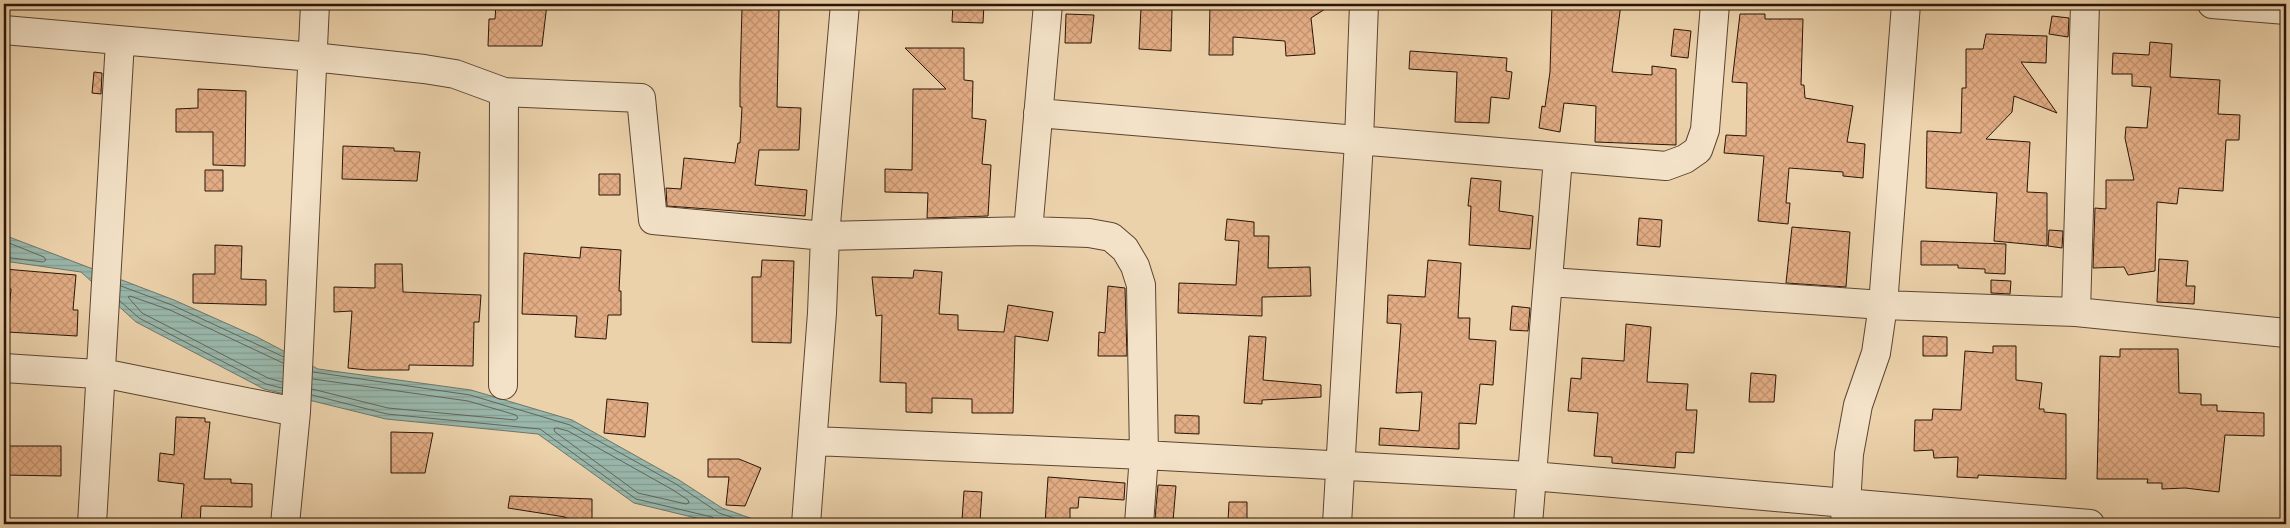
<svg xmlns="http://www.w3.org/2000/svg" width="2290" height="528" font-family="'Gentium Book Plus',serif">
<defs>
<pattern id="water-rules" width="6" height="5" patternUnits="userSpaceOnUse" patternTransform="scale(1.25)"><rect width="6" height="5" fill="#99b7ab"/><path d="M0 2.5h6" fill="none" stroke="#849c92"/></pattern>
<pattern id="building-cross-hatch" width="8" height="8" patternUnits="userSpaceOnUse" patternTransform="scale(1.25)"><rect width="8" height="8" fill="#e2ac84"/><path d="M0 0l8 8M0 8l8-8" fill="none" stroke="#c29370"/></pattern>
</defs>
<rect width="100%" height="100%" fill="#ecd2ab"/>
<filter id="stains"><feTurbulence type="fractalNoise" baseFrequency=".004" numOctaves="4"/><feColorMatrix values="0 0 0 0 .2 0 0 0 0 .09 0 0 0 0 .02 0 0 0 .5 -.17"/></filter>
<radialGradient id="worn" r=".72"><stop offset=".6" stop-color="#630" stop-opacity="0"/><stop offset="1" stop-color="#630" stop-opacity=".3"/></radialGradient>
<path fill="url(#water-rules)" stroke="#6d766a" d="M 4,235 L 174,300 L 257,337 L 318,369 L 471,390 L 572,420 L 679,480 L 722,508 L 767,524 L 721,524 L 634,503 L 538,434 L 386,419 L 264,389 L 136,322 L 81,272 L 4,261 Z"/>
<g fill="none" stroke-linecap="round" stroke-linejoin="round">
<path stroke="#62665a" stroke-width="1" d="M 4,241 L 44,257 L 46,260 L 43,262 L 4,257
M 121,286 L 172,305 L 284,357
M 120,301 L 139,318 L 266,384 L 282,388
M 313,372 L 470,395 L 570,425 L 676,484 L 719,513 L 752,524
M 282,382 L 268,378 L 142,313 L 128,297 L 130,296 L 170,310 L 283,363
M 312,389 L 388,408 L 515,420 L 518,418 L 516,415 L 468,401 L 313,379
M 312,395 L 387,414 L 540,429 L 636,499 L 712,517 L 716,520 L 717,524
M 557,428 L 568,431 L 673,490 L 688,500 L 689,503 L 686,504 L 638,493 L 555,432 L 554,429 Z"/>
</g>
<path fill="url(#building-cross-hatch)" stroke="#2b1508" d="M 496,4 L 547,4 L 542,46 L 488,46 L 489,19 L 495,19 Z
M 953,4 L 984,4 L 983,23 L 952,22 Z
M 1210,4 L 1233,4 L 1233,6 L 1283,9 L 1283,4 L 1333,4 L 1311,18 L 1315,54 L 1286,56 L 1285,41 L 1233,37 L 1233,55 L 1209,55 Z
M 1552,4 L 1621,4 L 1612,72 L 1652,75 L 1652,66 L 1676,69 L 1676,145 L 1595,142 L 1596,106 L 1564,103 L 1560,132 L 1539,128 L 1542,106 L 1545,107 L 1550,72 Z
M 742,7 L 779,9 L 777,107 L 801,108 L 799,150 L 759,150 L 755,185 L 807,190 L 805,216 L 667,206 L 666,188 L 681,189 L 684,158 L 735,163 L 738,143 L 740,143 L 742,107 L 740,107 L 740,82 Z
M 1141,8 L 1172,9 L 1171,51 L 1139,49 Z
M 1066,14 L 1094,15 L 1091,43 L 1065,43 Z
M 1740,14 L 1765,14 L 1765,19 L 1803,19 L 1801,85 L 1804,85 L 1805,98 L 1853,106 L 1847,142 L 1865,144 L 1863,178 L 1843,176 L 1843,172 L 1789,168 L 1786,203 L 1790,203 L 1788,224 L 1758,221 L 1764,156 L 1724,153 L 1726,135 L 1746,136 L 1747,83 L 1732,82 Z
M 2052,16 L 2069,18 L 2068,37 L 2049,34 Z
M 1674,29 L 1691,31 L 1688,58 L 1671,56 Z
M 1986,34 L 2047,36 L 2046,63 L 2021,62 L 2057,113 L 2014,96 L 2012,112 L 1986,139 L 2030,142 L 2027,192 L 2047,193 L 2047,246 L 1994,241 L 1997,193 L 1926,188 L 1927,131 L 1961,133 L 1962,88 L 1966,88 L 1966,49 L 1983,49 Z
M 2150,42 L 2172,44 L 2170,77 L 2220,80 L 2218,114 L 2240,115 L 2239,140 L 2226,140 L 2223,191 L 2179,188 L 2177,204 L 2157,202 L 2155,271 L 2128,275 L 2124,267 L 2093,268 L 2095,208 L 2106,209 L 2106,180 L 2134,180 L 2125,138 L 2126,127 L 2147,128 L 2151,87 L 2132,86 L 2132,74 L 2112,74 L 2113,53 L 2149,55 Z
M 905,48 L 964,48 L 964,80 L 973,81 L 972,118 L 986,120 L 982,164 L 991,165 L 988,216 L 927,218 L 928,193 L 885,192 L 885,169 L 912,170 L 913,89 L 946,89 Z
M 1410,51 L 1507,58 L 1506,71 L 1512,72 L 1509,99 L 1491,97 L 1489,123 L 1455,122 L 1457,72 L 1409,69 Z
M 94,72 L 102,73 L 101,94 L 92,93 Z
M 198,89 L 246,91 L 245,166 L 213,165 L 213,132 L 176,132 L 176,109 L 198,108 Z
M 343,146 L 394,148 L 394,151 L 420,152 L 417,181 L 342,179 Z
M 205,170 L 223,170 L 223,191 L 205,191 Z
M 599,174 L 620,174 L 620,195 L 599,195 Z
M 1471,178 L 1501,181 L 1499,211 L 1533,216 L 1530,249 L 1469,245 L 1471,206 L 1468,206 Z
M 1639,218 L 1662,220 L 1660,247 L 1637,245 Z
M 1227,219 L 1254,222 L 1254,236 L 1269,236 L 1268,268 L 1310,267 L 1311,296 L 1262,297 L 1262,316 L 1178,313 L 1179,283 L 1236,285 L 1239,241 L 1225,240 Z
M 1792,227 L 1850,232 L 1846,287 L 1786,283 Z
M 2049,230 L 2063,231 L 2062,248 L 2048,246 Z
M 1921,241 L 2006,244 L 2005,274 L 1985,273 L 1985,269 L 1958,268 L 1958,265 L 1921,265 Z
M 215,245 L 242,246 L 241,279 L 266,280 L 266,305 L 193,303 L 193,274 L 215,274 Z
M 581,247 L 621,250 L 619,291 L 621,291 L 621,315 L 608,315 L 606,339 L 575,337 L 577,316 L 522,314 L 524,253 L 580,258 Z
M 2159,259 L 2188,261 L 2186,286 L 2195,286 L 2194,304 L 2157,302 Z
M 762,260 L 794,261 L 791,343 L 752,342 L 752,277 L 761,277 Z
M 1428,260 L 1461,263 L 1458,318 L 1470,318 L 1469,339 L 1496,341 L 1493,385 L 1480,384 L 1476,424 L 1459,423 L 1459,449 L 1379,445 L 1380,428 L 1419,431 L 1422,392 L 1396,393 L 1401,324 L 1387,323 L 1388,295 L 1425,297 Z
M 375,264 L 402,264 L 403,292 L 481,295 L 479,322 L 474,322 L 473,366 L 409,365 L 409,370 L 367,370 L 348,368 L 352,311 L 334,312 L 334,287 L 375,288 Z
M 4,269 L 76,275 L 73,310 L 78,310 L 77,336 L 7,332 L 11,289 L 4,288 Z
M 914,270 L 942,272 L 939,314 L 958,315 L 958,330 L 1004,332 L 1008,305 L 1053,312 L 1048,341 L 1015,336 L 1013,413 L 972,413 L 972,399 L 932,398 L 932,413 L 906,412 L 906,383 L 880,382 L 882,315 L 876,316 L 872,277 L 913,278 Z
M 1991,280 L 2011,281 L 2010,294 L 1991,293 Z
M 1108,286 L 1125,288 L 1127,356 L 1098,356 L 1099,332 L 1105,333 Z
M 1512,306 L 1530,308 L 1528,331 L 1510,330 Z
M 1626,324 L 1651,327 L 1647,382 L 1688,384 L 1686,410 L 1697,410 L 1694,453 L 1676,452 L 1675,468 L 1612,463 L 1612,457 L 1594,456 L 1598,413 L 1568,411 L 1571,378 L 1581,379 L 1582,358 L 1624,361 Z
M 1249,336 L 1266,337 L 1263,380 L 1321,385 L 1321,397 L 1262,400 L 1262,404 L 1244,403 Z
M 1923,336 L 1947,337 L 1947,356 L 1923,356 Z
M 1993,346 L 2016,346 L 2016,380 L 2042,383 L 2039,409 L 2044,409 L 2044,412 L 2066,414 L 2066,479 L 1978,475 L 1978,478 L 1957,477 L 1958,457 L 1934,458 L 1933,450 L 1914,451 L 1915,420 L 1932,420 L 1933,409 L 1961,410 L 1965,351 L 1993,353 Z
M 2120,349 L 2178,349 L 2179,393 L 2201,394 L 2201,405 L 2217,405 L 2217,411 L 2264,413 L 2264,436 L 2225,435 L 2219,492 L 2185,488 L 2162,489 L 2162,483 L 2147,483 L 2148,479 L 2097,479 L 2100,356 L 2120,357 Z
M 1751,373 L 1776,375 L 1774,402 L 1749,402 Z
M 607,399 L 648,403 L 645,437 L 604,433 Z
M 1175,415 L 1199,416 L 1199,434 L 1175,433 Z
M 176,417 L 205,418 L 205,422 L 210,422 L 204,479 L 231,479 L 231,483 L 252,484 L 252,507 L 201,506 L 200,524 L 181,522 L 184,484 L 158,481 L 160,453 L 174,455 Z
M 391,432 L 433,433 L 425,473 L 391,473 Z
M 4,446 L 61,446 L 61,476 L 4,475 Z
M 708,459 L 739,459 L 761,468 L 745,506 L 726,505 L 729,477 L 708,477 Z
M 1048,477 L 1125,483 L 1124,500 L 1079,497 L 1078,508 L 1070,508 L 1070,524 L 1045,524 Z
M 1158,485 L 1176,486 L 1173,521 L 1155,519 Z
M 964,491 L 982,492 L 980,521 L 962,520 Z
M 510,496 L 592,499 L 592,520 L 565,518 L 565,517 L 508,508 Z
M 1229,502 L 1247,502 L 1247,522 L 1228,522 Z"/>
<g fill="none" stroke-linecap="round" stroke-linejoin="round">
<defs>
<path id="minor" d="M 2212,4 L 2286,10
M 4,30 L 313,57 L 424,69 L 455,74 L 504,92 L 641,98 L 653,220 L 825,236 L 1028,231 L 1089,233 L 1111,237 L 1125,249 L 1135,266 L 1141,285 L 1144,455 L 1139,524
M 1038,113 L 1666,166 L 1685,159 L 1698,150 L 1705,130 L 1715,4
M 1028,231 L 1048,4
M 1550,282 L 1883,305 L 2076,312 L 2286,333
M 2076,312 L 2085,4
M 4,368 L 112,375 L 296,412
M 503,385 L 504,92
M 814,441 L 1144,455 L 1532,476 L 2090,524
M 92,524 L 120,41
M 285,524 L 296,412 L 315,4
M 806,524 L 822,313 L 825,236 L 845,4
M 1337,524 L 1359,141 L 1364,4
M 1528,524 L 1558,158
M 1845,524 L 1849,454 L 1858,405 L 1876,353 L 1883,305 L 1906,4"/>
</defs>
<use href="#minor" stroke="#5b4431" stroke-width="30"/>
<use href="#minor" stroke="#f3e2c8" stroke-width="28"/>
</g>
<rect width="2290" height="528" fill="none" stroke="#ecd2ab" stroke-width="20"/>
<rect x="5" y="5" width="2280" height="518" fill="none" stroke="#2b1508" stroke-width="2.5"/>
<rect x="10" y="10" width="2270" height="508" fill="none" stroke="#2b1508"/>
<rect width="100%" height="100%" filter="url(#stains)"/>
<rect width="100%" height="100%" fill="url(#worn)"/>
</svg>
